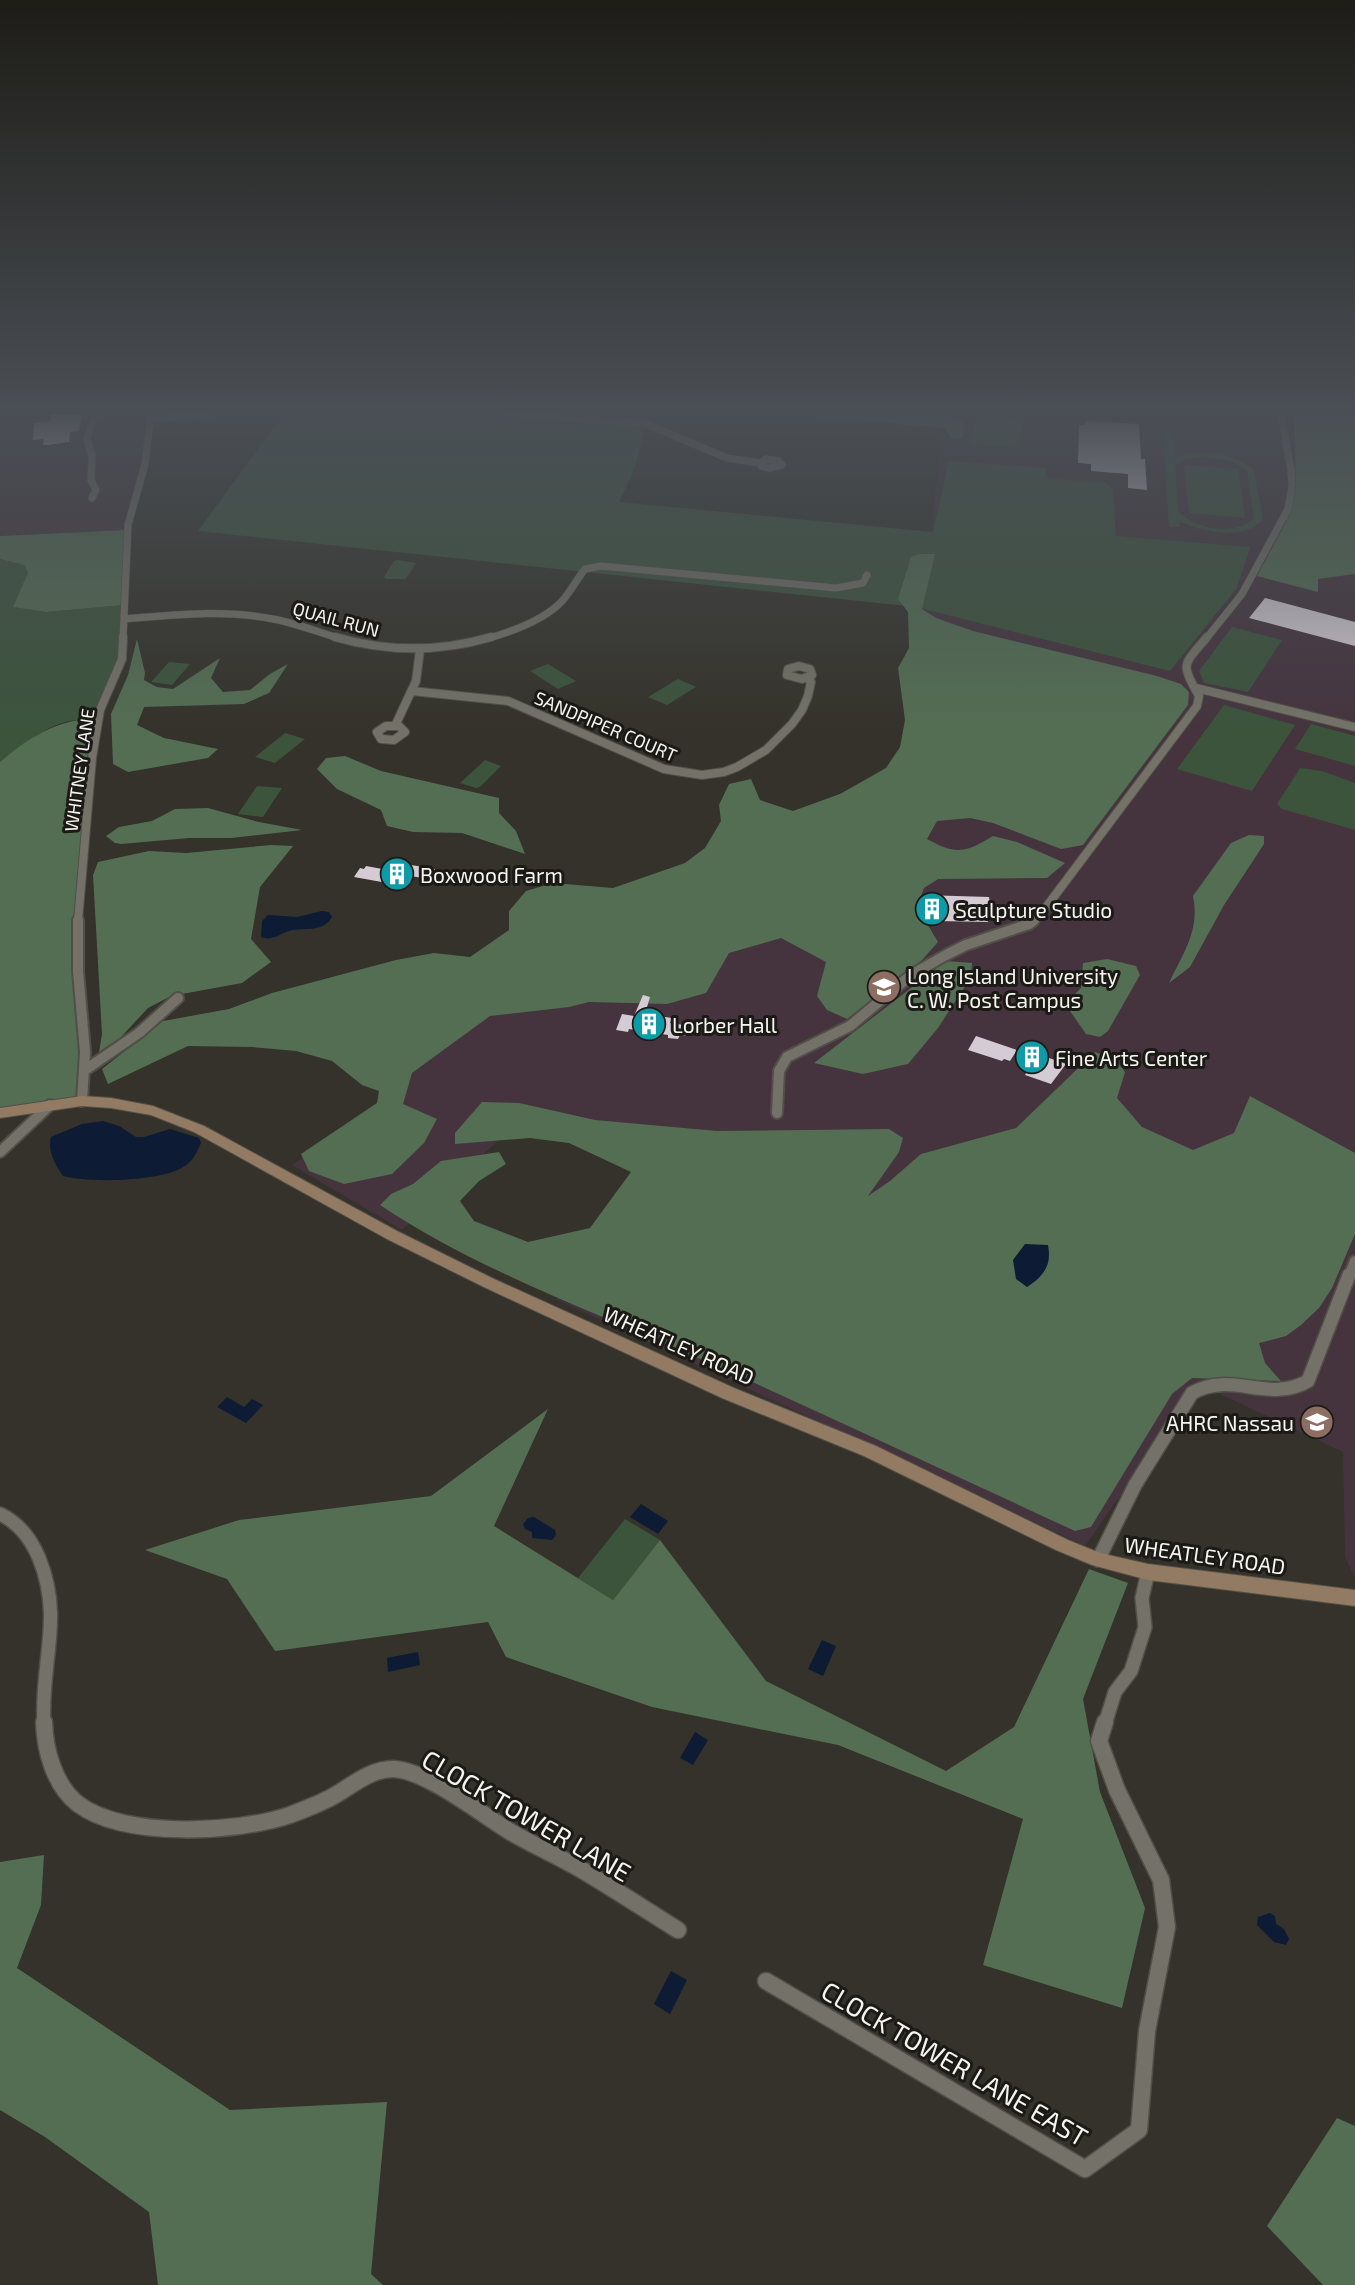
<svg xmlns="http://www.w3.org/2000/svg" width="1355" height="2285" font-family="'Exo 2',sans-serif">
<rect width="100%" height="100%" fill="#34322a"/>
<path fill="#45343e" d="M 0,414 L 151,414 L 150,435 L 128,530 L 0,536 Z
M 807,414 L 1355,414 L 1355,1578 L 1345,1557 L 1343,1452 L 1201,1385 L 1192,1393 L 1085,1546 L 556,1299 L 670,1165 L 519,1121 L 402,1230 L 292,1165 L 399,1092 L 317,1031 L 917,778 L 916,607 L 932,532 L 941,429 Z"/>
<path fill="#3c543c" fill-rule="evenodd" d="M 284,414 L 466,414 L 560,422 L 645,425 L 635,468 L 619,502 L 933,532 L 949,461 L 1046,468 L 1046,478 L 1105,483 L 1113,489 L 1116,536 L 1250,547 L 1237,588 L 1170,671 L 916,607 L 198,531 Z
M 976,416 L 1023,420 L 1020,448 L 971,444 Z
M 1163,432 L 1172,433 L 1175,458 C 1202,450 1232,452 1254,470 L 1263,519 C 1244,542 1203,531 1180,522 L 1179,527 L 1169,527 ZM 1201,457 L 1232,461 L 1247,471 L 1254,518 C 1236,537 1194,529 1178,511 L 1175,465 L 1183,460 Z
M 1184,465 L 1238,469 L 1245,518 L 1189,513 Z
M 0,559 L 24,565 L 28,574 L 14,607 L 46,612 L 124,605 L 122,659 L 97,723 C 61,710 27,743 0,762 Z
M 398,560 L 416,563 L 406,579 L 386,579 L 384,577 L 394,561 Z
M 1232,627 L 1282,640 L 1248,692 L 1204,683 L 1199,671 Z
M 169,662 L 190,664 L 172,685 L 151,682 Z
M 548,664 L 576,681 L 558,689 L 530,671 Z
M 678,679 L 696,687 L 667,705 L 648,697 Z
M 1224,705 L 1295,725 L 1252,791 L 1177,769 Z
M 1311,724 L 1355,736 L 1355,766 L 1295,749 Z
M 285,733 L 305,739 L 275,763 L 255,757 Z
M 485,760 L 501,766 L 480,787 L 476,788 L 460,783 Z
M 1300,768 L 1322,771 L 1355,783 L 1355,830 L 1282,809 L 1277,804 Z
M 257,786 L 282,788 L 263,817 L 238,814 Z
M 625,1519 L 660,1540 L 613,1600 L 578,1578 Z"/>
<path fill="#546e53" d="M 789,414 L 947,414 L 962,421 L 967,427 L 962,438 L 952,439 L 944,428 Z
M 1294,414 L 1355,414 L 1355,574 L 1318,579 L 1318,592 L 1257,576 L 1287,520 L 1296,487 Z
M 128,530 L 124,605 L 46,612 L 13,607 L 28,573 L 24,565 L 0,559 L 0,536 Z
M 920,554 L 935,554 L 922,609 L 936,618 L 973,631 L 1157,676 L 1181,684 L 1189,692 L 1188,705 L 1083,845 L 1061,849 L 993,823 L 970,818 L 937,821 L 927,839 C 956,855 965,853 993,836 L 1017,842 L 1065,863 L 1047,878 L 938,879 L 924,888 L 917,907 L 938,942 L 922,960 L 847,1019 L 827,1010 L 817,996 L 826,962 L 781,938 L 729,953 L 706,993 L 667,1004 L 589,1002 L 569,1007 L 490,1016 L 412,1073 L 403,1104 L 437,1119 L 424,1143 L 392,1174 L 344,1184 L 309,1171 L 301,1154 L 377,1103 L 379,1091 L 362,1085 L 332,1061 L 296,1051 L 252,1047 L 188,1046 L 108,1084 L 102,1069 L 163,1021 L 229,1009 L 272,993 L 396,960 L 434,953 L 470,957 L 509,930 L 509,911 L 526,891 L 553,883 L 613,888 L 685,863 L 705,848 L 721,821 L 719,805 L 729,784 L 751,779 L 760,800 L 793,811 L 840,794 L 886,768 L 900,747 L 905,720 L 898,668 L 909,648 L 908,612 L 898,599 L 911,557 Z
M 137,639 L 145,673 L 144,680 L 157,687 L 173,689 L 220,658 L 211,678 L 223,692 L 250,690 L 270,674 L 288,664 L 269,693 L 244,704 L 144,707 L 137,725 L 164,738 L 218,749 L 208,758 L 128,772 L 113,764 L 111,714 L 128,675 Z
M 86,719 L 97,723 L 78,902 L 82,1101 L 0,1114 L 0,762 C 26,740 51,723 86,719 Z
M 345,756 L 381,771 L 499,798 L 499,813 L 516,831 L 525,854 L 462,833 L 413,832 L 387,826 L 381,810 L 337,789 L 317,769 L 326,758 Z
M 208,808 L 259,822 L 302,830 L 231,838 L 189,838 L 121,844 L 115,843 L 106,836 L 119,827 L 152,821 L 175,809 Z
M 1249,835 L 1264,836 L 1264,844 L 1224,905 L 1190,967 L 1169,983 C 1184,952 1200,930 1193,896 L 1231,843 Z
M 271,845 L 293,846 L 260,887 L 251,939 L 271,962 L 242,983 L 171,996 L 148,1008 L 121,1037 L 99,1052 L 102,1034 L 93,875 L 98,862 L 149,851 L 186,853 Z
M 1107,959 L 1136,966 L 1140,975 L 1108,1031 L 1100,1037 L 1086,1034 L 1065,1004 L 1081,988 L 1083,963 Z
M 946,961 L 972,963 L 971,977 L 938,1028 L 908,1064 L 863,1074 L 814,1063 Z
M 1095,1052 L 1115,1059 L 1125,1072 L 1117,1098 L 1142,1127 L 1193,1150 L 1234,1133 L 1250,1096 L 1355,1153 L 1355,1234 L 1332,1288 L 1319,1308 L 1301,1325 L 1286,1336 L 1259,1343 L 1265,1363 L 1281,1381 L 1192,1378 L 1172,1394 L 1091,1527 L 1075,1531 C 945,1471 817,1410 687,1353 C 585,1308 472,1267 380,1205 L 391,1194 L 413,1184 L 441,1161 L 499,1152 L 506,1164 L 479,1181 L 460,1201 L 474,1221 L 528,1242 L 590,1228 L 631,1172 L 569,1143 L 530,1138 L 455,1144 L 455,1133 L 482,1102 L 519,1103 L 595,1120 L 717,1131 L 889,1129 L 903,1138 L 899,1152 L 868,1196 L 890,1181 L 921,1154 L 1016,1128 Z
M 548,1409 L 494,1526 L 613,1600 L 660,1540 L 766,1681 L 946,1771 L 1014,1727 L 1089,1569 L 1128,1583 L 1083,1699 L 1100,1792 L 1145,1908 L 1122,2008 L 983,1965 L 1023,1819 L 838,1745 L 652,1707 L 506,1657 L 488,1622 L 275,1651 L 227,1579 L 145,1550 L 239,1520 L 431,1496 Z
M 44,1855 L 41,1905 L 17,1968 L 230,2110 L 387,2102 L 371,2274 L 383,2285 L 158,2285 L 149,2212 L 45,2137 L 0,2110 L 0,1862 Z
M 1337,2118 L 1355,2126 L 1355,2285 L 1323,2285 L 1267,2226 Z"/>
<path fill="#0e1b34" d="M 322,911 L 329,912 L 332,917 C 324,932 306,928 293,930 C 281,932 274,942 261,937 L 262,921 L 268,915 L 297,917 Z
M 103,1121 L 119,1126 L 136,1137 L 144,1137 L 170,1129 L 199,1138 L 201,1143 C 197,1152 193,1161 185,1166 C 162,1182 89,1183 63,1176 C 56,1166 47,1151 51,1137 L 82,1124 Z
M 1025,1244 L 1048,1245 C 1052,1265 1044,1276 1027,1287 L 1016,1279 L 1013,1260 Z
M 227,1397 L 244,1407 L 252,1399 L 263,1405 L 246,1423 L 217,1407 Z
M 641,1504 L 668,1521 L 658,1534 L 630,1517 Z
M 534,1517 L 555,1530 L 556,1535 L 552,1540 L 532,1538 L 532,1532 L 525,1529 L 523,1524 L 528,1518 Z
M 822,1640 L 836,1646 L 823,1676 L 808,1669 Z
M 418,1652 L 420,1665 L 388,1672 L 387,1658 Z
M 695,1732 L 708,1740 L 693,1765 L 680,1758 Z
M 1270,1913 L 1275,1916 L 1276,1924 L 1284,1929 L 1289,1939 L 1286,1945 L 1274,1942 L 1257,1925 L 1258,1917 Z
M 671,1971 L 687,1980 L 670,2014 L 654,2004 Z"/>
<path fill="#d4cbd4" d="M 51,414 L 82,414 L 79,431 L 70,432 L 69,442 L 48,445 L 43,445 L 44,439 L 33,440 L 34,423 L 50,421 Z
M 1086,421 L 1139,424 L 1141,459 L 1145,459 L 1147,490 L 1128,488 L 1128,474 L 1091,471 L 1091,464 L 1078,463 L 1079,425 L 1085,425 Z
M 1265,598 L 1355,622 L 1355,646 L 1249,618 Z
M 405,864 L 435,869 L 428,879 L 411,876 L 404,886 L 354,877 L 360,868 L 364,869 L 366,866 L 399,872 Z
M 923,895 L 989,897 L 992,918 L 987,918 L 988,922 L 937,921 L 936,916 L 925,916 Z
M 643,995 L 650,997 L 645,1014 L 672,1018 L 670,1023 L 691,1026 L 687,1036 L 680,1035 L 678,1039 L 668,1038 L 668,1035 L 629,1029 L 628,1032 L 616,1030 L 622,1014 L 634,1016 Z
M 976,1036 L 1017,1050 L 1010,1061 L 1004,1059 L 1002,1061 L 968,1050 Z
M 1021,1048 L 1066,1064 L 1051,1084 L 1025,1075 L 1032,1063 L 1016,1057 Z"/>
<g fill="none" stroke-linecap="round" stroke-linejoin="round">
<defs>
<path id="street-far4" d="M 505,414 L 644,423 L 727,458 L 760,463
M 151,419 L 208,414
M 766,459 L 779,461 L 782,465 L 770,468 L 761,466 L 760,463 Z
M 92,498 L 96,490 L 91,480 L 92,457 L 87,439 L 95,414
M 124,619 C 174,615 224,609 273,619 C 296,623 318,632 341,639
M 123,639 L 128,525 L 145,464 L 151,414
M 486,639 C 511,632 545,620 563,600 C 571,591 577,579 585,569 L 601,566 L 836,588 L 863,583 L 867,575
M 1206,639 L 1242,594 L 1288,509 L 1292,486 L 1291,470 L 1281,414"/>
<path id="street-far3" d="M 335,637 C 387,652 440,652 491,637
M 799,666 L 810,669 L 812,675 L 802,679 L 787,675 L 788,669 Z
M 1196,688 L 1355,727
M 412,691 L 508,701 L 664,769 L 702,775 L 724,772 L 737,767 L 766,750 L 792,724 L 802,710 L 808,696 L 811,682 L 807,678
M 386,726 L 399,726 L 405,732 L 394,740 L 381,739 L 377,732 Z
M 395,726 L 416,681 L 420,650
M 78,921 L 92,758 L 100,710 L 122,659 L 123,637
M 1032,921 L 1041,914 L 1197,706 L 1199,696 C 1180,662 1183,666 1207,637"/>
<path id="street-far2" d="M 78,920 L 78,971 L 85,1052 L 82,1101
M 85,1070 L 139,1033 L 178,998
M 777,1113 L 779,1071 L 787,1057 L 850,1026 L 911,975 L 946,955 L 966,945 L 1029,924 L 1034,920
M 0,1152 L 50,1105
M 1349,1277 L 1355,1261"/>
<path id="street-far1" d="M 0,1514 C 19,1523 31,1539 39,1558 C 64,1619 40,1663 44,1724
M 1098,1560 L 1135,1485 L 1192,1393 C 1232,1370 1268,1404 1308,1381 L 1349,1275
M 1105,1724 L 1115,1692 L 1131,1671 L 1145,1627 L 1142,1598 L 1148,1572"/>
<path id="street" d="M 44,1722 C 45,1750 54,1785 78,1804 C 125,1839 237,1833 290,1815 C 303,1810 316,1805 328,1799 C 348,1789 370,1768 394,1769 C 427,1771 480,1813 509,1831 C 533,1845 558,1856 582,1870 C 614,1889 646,1910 678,1930
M 766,1981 L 1085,2169 L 1139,2130 L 1147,2031 L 1167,1927 L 1161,1880 L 1117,1790 L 1099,1741 L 1105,1722"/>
<path id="secondary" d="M 82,1096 L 111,1098 L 153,1106 L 204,1126 L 397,1231 L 494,1279 L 734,1388 L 876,1446 L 1068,1540 L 1100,1553 L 1148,1564 L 1355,1590 L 1355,1606 L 1148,1580 L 1092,1565 L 1056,1550 L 864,1456 L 722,1398 L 484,1287 L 387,1239 L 194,1132 L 151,1115 L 111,1108 L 82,1106 L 0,1118 L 0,1108 Z"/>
</defs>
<use href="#street-far4" stroke="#514f47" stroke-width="8"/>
<use href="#street-far3" stroke="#514f47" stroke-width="10"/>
<use href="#street-far2" stroke="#514f47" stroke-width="14"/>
<use href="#street-far1" stroke="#514f47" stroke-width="16"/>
<use href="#street" stroke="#514f47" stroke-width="19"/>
<use href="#secondary" stroke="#514f47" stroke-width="2"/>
<use href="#street-far4" stroke="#747268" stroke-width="7"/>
<use href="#street-far3" stroke="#747268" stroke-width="8"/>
<use href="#street-far2" stroke="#747268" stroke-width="10"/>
<use href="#street-far1" stroke="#747268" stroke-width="13"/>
<use href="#street" stroke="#747268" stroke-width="16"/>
<use href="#secondary" fill="#937b63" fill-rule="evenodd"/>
</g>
<linearGradient id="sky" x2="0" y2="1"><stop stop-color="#1d1c17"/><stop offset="0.56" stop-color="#4a4f55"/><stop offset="1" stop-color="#4a4f55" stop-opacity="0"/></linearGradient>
<rect width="1355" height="733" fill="url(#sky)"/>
<defs>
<symbol id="building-disc" viewBox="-11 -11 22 22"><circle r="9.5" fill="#0f9aa8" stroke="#1b1a16"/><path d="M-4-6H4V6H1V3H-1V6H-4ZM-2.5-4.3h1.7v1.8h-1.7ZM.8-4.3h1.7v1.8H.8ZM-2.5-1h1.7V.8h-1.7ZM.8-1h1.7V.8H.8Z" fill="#fff"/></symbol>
<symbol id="university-disc" viewBox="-11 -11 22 22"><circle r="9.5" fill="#8d6e63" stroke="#1b1a16"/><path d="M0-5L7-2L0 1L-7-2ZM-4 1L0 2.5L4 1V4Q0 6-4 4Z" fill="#fff"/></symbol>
<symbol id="school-disc" viewBox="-11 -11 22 22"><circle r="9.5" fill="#8d6e63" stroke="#1b1a16"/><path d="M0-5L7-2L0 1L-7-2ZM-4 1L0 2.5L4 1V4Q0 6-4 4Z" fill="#fff"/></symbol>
</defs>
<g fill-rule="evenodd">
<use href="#building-disc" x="378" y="855" width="38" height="38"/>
<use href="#building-disc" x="913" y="890" width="38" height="38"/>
<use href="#university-disc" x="865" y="968" width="38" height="38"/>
<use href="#building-disc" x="630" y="1005" width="38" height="38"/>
<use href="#building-disc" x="1013" y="1038" width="38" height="38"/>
<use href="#school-disc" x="1298" y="1403" width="38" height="38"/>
</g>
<g text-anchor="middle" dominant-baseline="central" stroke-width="6" stroke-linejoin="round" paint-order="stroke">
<g font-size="18" fill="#f7f5ef" stroke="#1b1a16">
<text transform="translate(336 619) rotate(15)">QUAIL RUN</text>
<text transform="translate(606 726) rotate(23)">SANDPIPER COURT</text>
<text transform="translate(79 770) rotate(-82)">WHITNEY LANE</text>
</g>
<g font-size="21" fill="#f7f5ef" stroke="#1b1a16" text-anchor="start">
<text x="420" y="874">Boxwood Farm</text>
<text x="955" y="909">Sculpture Studio</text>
<text x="907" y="975">Long Island University<tspan x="907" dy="24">C. W. Post Campus</tspan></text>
<text x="672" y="1024">Lorber Hall</text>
<text x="1055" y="1057">Fine Arts Center</text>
<text x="1294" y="1422" text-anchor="end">AHRC Nassau</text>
</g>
<g font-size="21" fill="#f7f5ef" stroke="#1b1a16">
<text transform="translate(679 1345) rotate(24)">WHEATLEY ROAD</text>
<text transform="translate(1205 1555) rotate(8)">WHEATLEY ROAD</text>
</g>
<g font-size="26" fill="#f7f5ef" stroke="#1b1a16">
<text transform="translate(527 1815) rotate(30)">CLOCK TOWER LANE</text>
<text transform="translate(955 2063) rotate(30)">CLOCK TOWER LANE EAST</text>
</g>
</g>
</svg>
